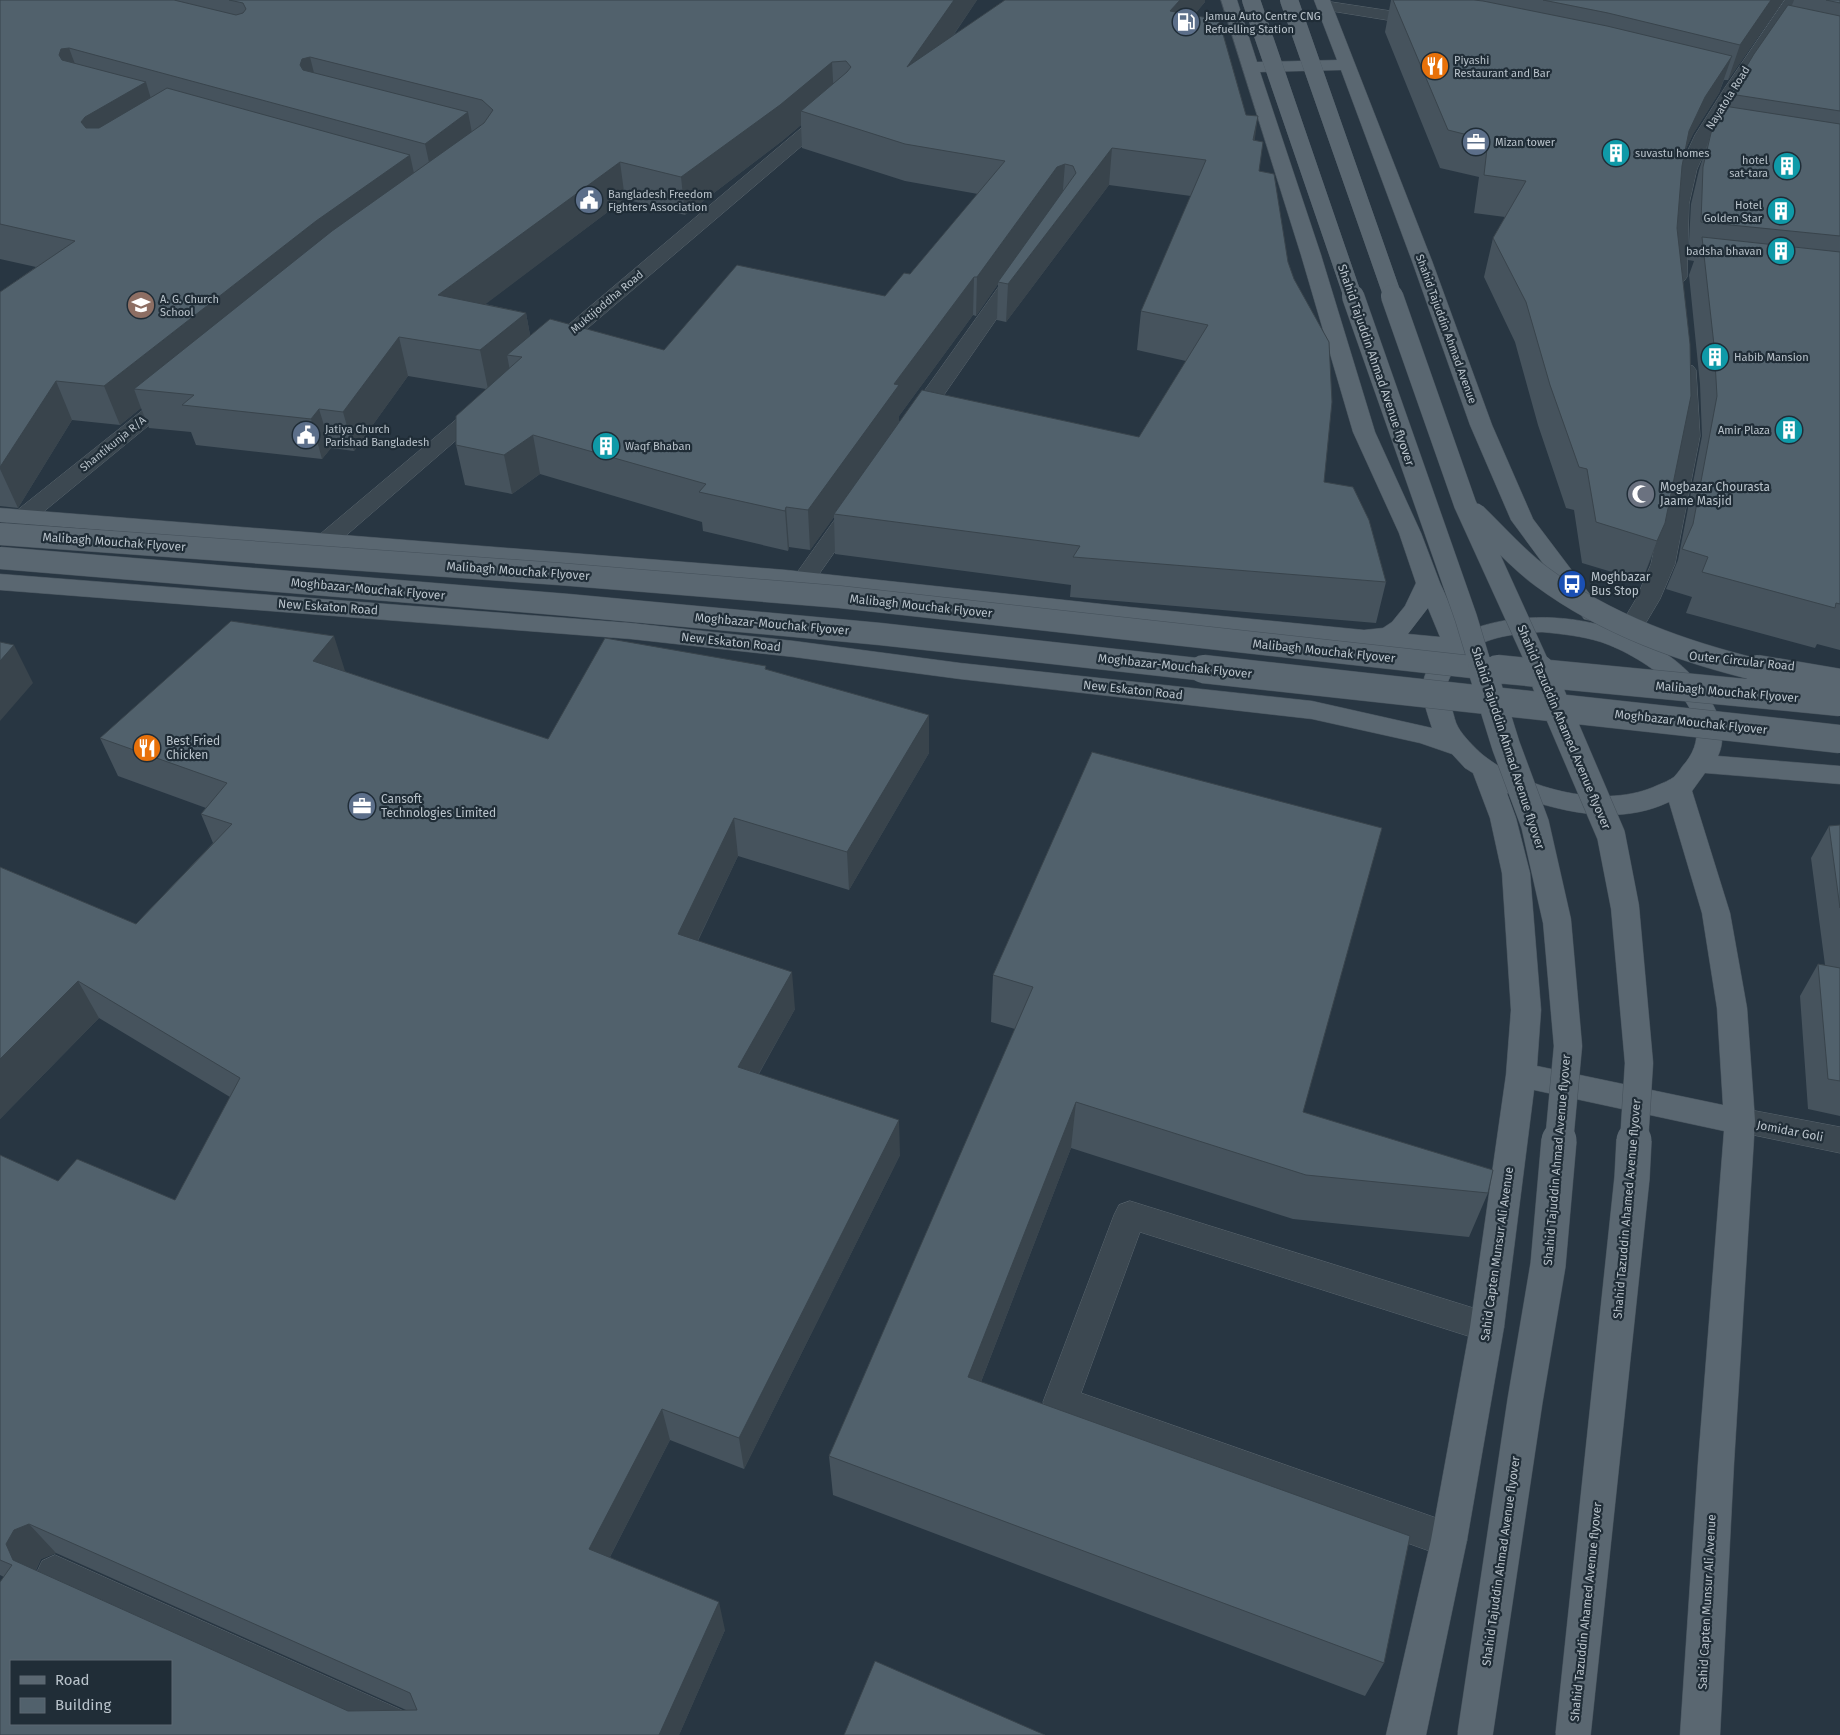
<svg xmlns="http://www.w3.org/2000/svg" width="1840" height="1735" font-family="'Fira Sans',sans-serif">
<rect width="100%" height="100%" fill="#283642"/>
<g fill="none" stroke-linecap="round" stroke-linejoin="round">
<defs>
<path id="service" d="M 1019,266 L 1026,268 L 1029,272 L 921,428 L 913,429 L 905,428 L 902,423 L 905,418 L 1012,268 Z
M 856,499 L 864,501 L 867,506 L 812,584 L 804,586 L 796,584 L 792,579 L 796,574 L 848,501 Z
M 1130,1201 L 1499,1316 L 1504,1327 L 1499,1338 L 1487,1342 L 1140,1232 L 1081,1393 L 1462,1527 L 1467,1540 L 1462,1553 L 1449,1558 L 1048,1414 L 1043,1402 L 1114,1215 L 1119,1205 Z"/>
<path id="minor" d="M 1325,1 L 1424,16 L 1430,18 L 1432,21 L 1430,24 L 1424,26 L 1319,9 L 1317,6 L 1319,3 Z
M 831,107 L 837,108 L 840,112 L 837,116 L 556,355 L 549,357 L 542,355 L 539,351 L 542,347 L 825,108 Z
M 175,388 L 182,390 L 186,394 L 182,398 L 31,522 L 23,524 L 15,522 L 12,517 L 15,512 L 168,390 Z
M 484,400 L 491,402 L 495,406 L 491,410 L 335,545 L 327,547 L 319,545 L 315,540 L 319,535 L 477,402 Z
M 1740,1108 L 1840,1127 L 1840,1153 L 1729,1130 L 1725,1121 L 1729,1112 Z
M 55,1555 L 426,1721 L 432,1735 L 367,1735 L 42,1587 L 36,1574 L 42,1561 Z"/>
<path id="tertiary" d="M 1785,0 L 1801,0 L 1740,89 L 1713,135 L 1697,169 L 1689,204 L 1687,277 L 1684,281 L 1677,283 L 1670,281 L 1667,277 L 1671,204 L 1679,169 L 1695,135 L 1724,89 Z
M 1686,364 L 1693,366 L 1696,370 L 1700,436 L 1675,564 L 1660,599 L 1635,641 L 1632,647 L 1623,649 L 1614,647 L 1611,641 L 1636,599 L 1651,564 L 1678,436 L 1676,370 L 1679,366 Z"/>
<path id="primary" d="M 1221,0 L 1237,0 L 1257,62 L 1337,60 L 1314,0 L 1330,0 L 1432,261 L 1492,425 L 1533,519 L 1604,613 L 1600,619 L 1592,621 L 1584,619 L 1511,520 L 1470,425 L 1412,261 L 1341,70 L 1260,72 L 1321,255 L 1375,432 L 1421,533 L 1440,583 L 1463,633 C 1540,598 1664,623 1709,698 C 1720,715 1727,737 1718,756 L 1840,766 L 1840,784 L 1705,773 L 1692,791 L 1730,913 L 1747,1008 L 1755,1121 L 1734,1463 L 1720,1735 L 1680,1735 L 1698,1463 L 1724,1131 L 1534,1090 L 1504,1327 L 1467,1540 L 1426,1735 L 1386,1735 L 1431,1540 L 1470,1327 L 1506,1075 L 1511,1010 L 1502,873 L 1490,818 L 1473,773 L 1465,768 L 1452,754 L 1420,743 L 1312,719 L 960,679 L 794,657 L 631,639 L 0,590 L 0,574 L 631,623 L 794,641 L 960,663 L 1312,701 L 1432,728 C 1422,697 1415,682 1438,653 L 1129,623 L 786,584 L 0,522 L 0,508 L 786,570 L 1129,607 L 1364,630 L 1383,628 L 1392,622 L 1405,606 L 1416,583 L 1399,533 L 1353,432 L 1301,255 ZM 1428,608 L 1440,637 L 1408,634 ZM 1542,632 C 1562,634 1582,636 1601,642 C 1643,656 1726,710 1686,762 C 1682,766 1679,772 1674,777 C 1670,780 1663,783 1658,785 C 1606,810 1527,790 1483,755 C 1475,748 1463,736 1458,727 C 1455,722 1454,715 1452,709 C 1450,704 1447,697 1446,691 C 1446,685 1449,679 1452,673 C 1467,638 1508,634 1542,632 ZM 1507,793 C 1559,811 1616,827 1669,802 L 1702,913 L 1717,1008 L 1723,1105 L 1537,1066 L 1541,1010 L 1530,873 L 1516,818 Z"/>
</defs>
<use href="#service" stroke="#5a666f" stroke-width="1"/>
<use href="#minor" stroke="#5a666f" stroke-width="1"/>
<use href="#tertiary" stroke="#5a666f" stroke-width="1"/>
<use href="#primary" stroke="#45515b" stroke-width="1"/>
<use href="#service" fill="#3c4851" fill-rule="evenodd"/>
<use href="#minor" fill="#3c4851" fill-rule="evenodd"/>
<use href="#tertiary" fill="#3c4851" fill-rule="evenodd"/>
<use href="#primary" fill="#5a6771" fill-rule="evenodd"/>
<defs>
<path id="primary-bridge-far3" d="M 1251,0 L 1353,297
M 1289,0 L 1393,297"/>
<path id="primary-bridge-far2" d="M 1353,296 L 1466,618 L 1482,671
M 1392,296 L 1465,504 L 1541,671
M 1475,514 C 1497,535 1517,559 1542,577 C 1607,625 1683,652 1762,671
M 0,534 L 559,574 L 840,597 L 1508,671
M 0,558 L 568,605 L 880,634 L 1215,671"/>
<path id="primary-bridge-far1" d="M 1203,669 L 1840,739
M 1482,669 L 1506,746 L 1535,824 L 1557,921 L 1568,1046 L 1559,1142
M 1497,669 L 1840,702
M 1540,669 L 1611,835 L 1625,907 L 1639,1063 L 1634,1142
M 1757,669 L 1840,683"/>
<path id="primary-bridge" d="M 1475,1735 L 1525,1401 L 1548,1265 L 1559,1140
M 1573,1735 L 1632,1178 L 1634,1140"/>
</defs>
<use href="#primary-bridge-far3" stroke="#45515b" stroke-width="18" stroke-linecap="butt"/>
<use href="#primary-bridge-far2" stroke="#45515b" stroke-width="23" stroke-linecap="butt"/>
<use href="#primary-bridge-far1" stroke="#45515b" stroke-width="29" stroke-linecap="butt"/>
<use href="#primary-bridge" stroke="#45515b" stroke-width="36" stroke-linecap="butt"/>
<use href="#primary-bridge-far3" stroke="#5a6771" stroke-width="18"/>
<use href="#primary-bridge-far2" stroke="#5a6771" stroke-width="22"/>
<use href="#primary-bridge-far1" stroke="#5a6771" stroke-width="28"/>
<use href="#primary-bridge" stroke="#5a6771" stroke-width="35"/>
</g>
<path fill="#46535d" fill-rule="evenodd" d="M 0,0 L 977,0 L 953,36 L 1005,0 L 1205,0 L 1205,2 L 1193,16 L 1246,115 L 1255,140 L 1259,171 L 1324,482 L 1386,582 L 1376,623 L 1070,597 L 1071,585 L 835,554 L 834,517 L 810,550 L 789,547 L 788,551 L 703,531 L 702,522 L 540,474 L 512,494 L 465,485 L 456,445 L 486,389 L 408,376 L 354,451 L 331,448 L 322,459 L 196,445 L 191,432 L 149,428 L 141,408 L 120,425 L 72,420 L 18,508 L 0,506 L 0,292 L 36,267 L 0,259 ZM 801,125 L 802,148 L 905,181 L 978,194 L 910,274 L 885,296 L 664,350 L 530,335 L 526,313 L 485,304 L 625,199 L 685,215 L 782,141 ZM 1109,185 L 1191,196 L 1141,311 L 1137,350 L 1186,361 L 1139,437 L 899,421 L 899,416 L 973,315 L 976,316 L 998,284 L 997,320 L 1006,322 Z
M 1391,0 L 1784,0 L 1728,80 L 1724,80 L 1719,93 L 1693,134 L 1684,153 L 1682,166 L 1677,228 L 1665,523 L 1642,581 L 1582,563 L 1574,510 L 1566,508 L 1538,425 L 1515,342 L 1484,277 L 1493,238 L 1505,217 L 1474,213 L 1479,177 L 1440,168 L 1385,32 Z
M 1794,0 L 1840,0 L 1840,650 L 1817,644 L 1815,648 L 1686,613 L 1692,597 L 1666,589 L 1678,560 L 1702,436 L 1700,384 L 1689,275 L 1694,261 L 1688,260 L 1691,204 L 1699,170 L 1711,133 L 1726,107 L 1730,94 L 1792,5 Z
M 766,666 L 766,670 L 929,753 L 849,890 L 738,856 L 698,941 L 795,1009 L 759,1074 L 900,1155 L 744,1469 L 670,1440 L 610,1557 L 725,1630 L 679,1735 L 0,1735 L 4,1577 L 0,1575 L 0,1155 L 58,1181 L 175,1200 L 230,1097 L 99,1018 L 0,1119 L 0,867 L 136,924 L 213,843 L 201,814 L 206,808 L 118,776 L 100,738 L 346,672 L 548,739 ZM 56,1553 L 406,1710 L 348,1711 L 36,1570 L 41,1559 Z
M 1092,752 L 1303,1112 L 1488,1193 L 1469,1237 L 1293,1219 L 1071,1148 L 981,1382 L 1384,1663 L 1365,1696 L 833,1495 L 829,1456 L 1015,1029 L 991,1022 L 993,975 Z
M 1840,825 L 1840,1116 L 1808,1109 L 1800,996 L 1818,964 L 1825,965 L 1811,858 L 1829,826 Z"/>
<path fill="#39444c" d="M 954,0 L 977,0 L 907,103 L 907,67 Z
M 1180,0 L 1205,0 L 1205,2 L 1167,46 L 1170,11 Z
M 1771,0 L 1784,0 L 1728,80 L 1740,45 Z
M 69,48 L 82,83 L 73,85 L 59,55 L 61,49 Z
M 1732,56 L 1719,93 L 1693,134 L 1677,168 L 1689,131 L 1705,97 Z
M 310,57 L 319,93 L 300,65 L 302,59 Z
M 832,62 L 834,98 L 801,111 L 801,125 L 782,141 L 685,215 L 681,177 Z
M 146,82 L 157,119 L 98,153 L 81,122 L 85,117 Z
M 468,112 L 475,149 L 433,181 L 425,144 Z
M 1258,116 L 1253,153 L 1253,140 Z
M 1112,148 L 1109,185 L 1006,322 L 1008,284 Z
M 410,155 L 418,192 L 134,389 L 141,408 L 120,425 L 104,386 L 316,221 Z
M 620,162 L 625,199 L 446,334 L 438,295 Z
M 1065,164 L 1062,201 L 998,282 L 998,284 L 976,316 L 977,277 L 1057,167 Z
M 974,277 L 973,315 L 899,416 L 899,424 L 834,514 L 834,517 L 810,550 L 808,510 L 894,384 Z
M 526,313 L 533,352 L 507,355 L 510,371 L 488,389 L 480,350 Z
M 399,337 L 408,376 L 354,451 L 343,412 Z
M 56,381 L 72,420 L 18,508 L 0,469 L 0,467 Z
M 319,409 L 331,448 L 322,459 L 311,419 Z
M 533,435 L 540,474 L 512,494 L 504,455 Z
M 786,507 L 789,547 L 788,551 L 785,511 Z
M 1665,523 L 1649,563 L 1642,581 L 1657,541 Z
M 334,636 L 346,674 L 313,661 Z
M 14,645 L 33,683 L 0,721 L 0,661 Z
M 929,715 L 929,753 L 849,890 L 847,852 Z
M 734,818 L 738,856 L 683,971 L 678,934 Z
M 792,972 L 795,1009 L 742,1103 L 738,1067 Z
M 78,981 L 99,1018 L 0,1119 L 0,1059 Z
M 1076,1102 L 1071,1148 L 967,1418 L 968,1377 Z
M 899,1120 L 900,1155 L 744,1469 L 739,1438 Z
M 662,1409 L 670,1440 L 599,1578 L 589,1549 Z
M 29,1524 L 56,1553 L 41,1559 L 34,1573 L 13,1560 L 6,1544 L 14,1530 Z
M 719,1602 L 725,1630 L 679,1735 L 659,1735 Z"/>
<path fill="#51616c" stroke="#39444c" fill-rule="evenodd" d="M 0,0 L 174,0 L 236,15 L 243,13 L 246,9 L 243,3 L 229,0 L 954,0 L 907,67 L 1005,0 L 1180,0 L 1170,11 L 1219,20 L 1246,115 L 1258,116 L 1253,140 L 1263,142 L 1259,171 L 1274,174 L 1288,262 L 1294,279 L 1329,342 L 1332,402 L 1324,482 L 1353,487 L 1369,520 L 1386,582 L 1073,557 L 1080,546 L 834,514 L 922,390 L 1139,437 L 1208,325 L 1141,311 L 1206,160 L 1112,148 L 1008,284 L 998,282 L 1076,173 L 1073,166 L 1065,164 L 1057,167 L 977,277 L 974,277 L 894,384 L 899,385 L 808,510 L 786,507 L 785,511 L 699,492 L 706,484 L 533,435 L 504,455 L 456,445 L 456,416 L 522,357 L 507,355 L 550,319 L 664,350 L 737,265 L 885,296 L 904,273 L 910,274 L 1005,161 L 905,144 L 801,111 L 847,72 L 851,67 L 846,61 L 832,62 L 780,105 L 681,177 L 620,162 L 438,295 L 526,313 L 480,350 L 399,337 L 343,412 L 319,409 L 311,419 L 182,405 L 194,395 L 134,389 L 332,231 L 484,123 L 493,110 L 482,100 L 310,57 L 302,59 L 300,65 L 303,70 L 468,112 L 425,144 L 69,48 L 61,49 L 59,55 L 62,60 L 146,82 L 85,117 L 81,122 L 86,128 L 99,128 L 167,88 L 410,155 L 316,221 L 104,386 L 56,381 L 0,467 L 0,292 L 75,241 L 0,224 Z
M 1393,0 L 1474,0 L 1483,1 L 1607,26 L 1732,56 L 1705,97 L 1689,131 L 1682,166 L 1677,228 L 1690,344 L 1691,396 L 1665,523 L 1657,541 L 1596,522 L 1587,469 L 1579,467 L 1550,385 L 1526,302 L 1493,238 L 1526,181 L 1484,175 L 1488,140 L 1448,130 Z
M 1543,0 L 1771,0 L 1740,45 L 1608,13 Z
M 1826,0 L 1840,0 L 1840,3 Z
M 1788,5 L 1840,16 L 1840,111 L 1730,94 L 1754,54 Z
M 1724,106 L 1840,124 L 1840,236 L 1701,222 L 1703,167 L 1711,133 Z
M 1702,237 L 1840,252 L 1840,604 L 1836,603 L 1835,608 L 1702,572 L 1708,557 L 1682,549 L 1693,524 L 1717,396 L 1714,345 Z
M 231,621 L 334,636 L 313,661 L 548,739 L 605,638 L 766,666 L 765,669 L 929,715 L 847,852 L 734,818 L 678,934 L 792,972 L 738,1067 L 899,1120 L 739,1438 L 662,1409 L 589,1549 L 719,1602 L 659,1735 L 0,1735 L 0,1582 L 12,1565 L 0,1560 L 0,1155 L 58,1181 L 77,1159 L 175,1200 L 240,1078 L 78,981 L 0,1059 L 0,867 L 136,924 L 232,824 L 201,814 L 227,783 L 100,738 ZM 29,1524 L 410,1693 L 417,1710 L 348,1711 L 13,1560 L 6,1544 L 14,1530 ZM 11,1661 L 171,1661 L 171,1724 L 11,1724 Z
M 0,642 L 14,645 L 0,661 Z
M 1092,752 L 1382,828 L 1303,1112 L 1493,1170 L 1488,1193 L 1306,1175 L 1076,1102 L 968,1377 L 1410,1536 L 1384,1663 L 829,1456 L 1033,987 L 993,975 Z
M 1840,825 L 1840,908 L 1829,826 Z
M 1818,964 L 1840,968 L 1840,1081 L 1828,1079 Z
M 875,1661 L 1045,1735 L 844,1735 Z"/>
<defs>
<symbol id="fuel-disc" viewBox="-11 -11 22 22"><circle r="9.5" fill="#5c6f8a" stroke="#202d37"/><path d="M-5.5-6h7V0h2V4h1.3V-2.5L3-4.5l.8-.8L6-3V5H2.5V1h-1V6h-7ZM-4.2-4.7v3.2H.2V-4.7Z" fill="#fff"/></symbol>
<symbol id="restaurant-disc" viewBox="-11 -11 22 22"><circle r="9.5" fill="#e8710a" stroke="#202d37"/><path d="M-5-6h1v4h1v-4h1v4h1v-4h1v5L-1.5 .5V6h-2V.5L-5-1ZM5-6V6H3V1.5H1.5Q1.5-4 5-6Z" fill="#fff"/></symbol>
<symbol id="office-disc" viewBox="-11 -11 22 22"><circle r="9.5" fill="#5c6f8a" stroke="#202d37"/><path d="M-6-3h4V-5.5h4V-3h4V5H-6ZM-1-4.5V-3h2v-1.5ZM-6 0V1H6V0Z" fill="#fff"/></symbol>
<symbol id="building-disc" viewBox="-11 -11 22 22"><circle r="9.5" fill="#0f9aa8" stroke="#202d37"/><path d="M-4-6H4V6H1V3H-1V6H-4ZM-2.5-4.3h1.7v1.8h-1.7ZM.8-4.3h1.7v1.8H.8ZM-2.5-1h1.7V.8h-1.7ZM.8-1h1.7V.8H.8Z" fill="#fff"/></symbol>
<symbol id="civic-disc" viewBox="-11 -11 22 22"><circle r="9.5" fill="#5c6f8a" stroke="#202d37"/><path d="M-.6-6.5H3V-4.5H.6V-3L4-1V1h2V6H-6V1h2V-1L-.6-3ZM-1.2 2.5V6h2.4V2.5Z" fill="#fff"/></symbol>
<symbol id="school-disc" viewBox="-11 -11 22 22"><circle r="9.5" fill="#8d6e63" stroke="#202d37"/><path d="M0-5L7-2L0 1L-7-2ZM-4 1L0 2.5L4 1V4Q0 6-4 4Z" fill="#fff"/></symbol>
<symbol id="mosque-disc" viewBox="-11 -11 22 22"><circle r="9.5" fill="#6b7280" stroke="#202d37"/><path d="M3.5-4.9A6 6 0 1 0 3.5 4.9A5 5 0 1 1 3.5-4.9Z" fill="#fff"/></symbol>
<symbol id="bus-disc" viewBox="-11 -11 22 22"><circle r="9.5" fill="#1a4fb4" stroke="#202d37"/><path d="M-5-6H5V4H4V6H2V4H-2V6H-4V4H-5ZM-3.5-4V0h7V-4ZM-3.5 1.2v1.5H-2V1.2ZM2 1.2v1.5H3.5V1.2Z" fill="#fff"/></symbol>
</defs>
<g fill-rule="evenodd">
<use href="#fuel-disc" x="1170" y="6" width="32" height="32"/>
<use href="#restaurant-disc" x="1419" y="50" width="32" height="32"/>
<use href="#office-disc" x="1460" y="126" width="32" height="32"/>
<use href="#building-disc" x="1600" y="137" width="32" height="32"/>
<use href="#building-disc" x="1771" y="150" width="32" height="32"/>
<use href="#civic-disc" x="573" y="184" width="32" height="32"/>
<use href="#building-disc" x="1765" y="195" width="32" height="32"/>
<use href="#building-disc" x="1765" y="235" width="32" height="32"/>
<use href="#school-disc" x="125" y="289" width="32" height="32"/>
<use href="#building-disc" x="1699" y="341" width="32" height="32"/>
<use href="#building-disc" x="1773" y="414" width="32" height="32"/>
<use href="#civic-disc" x="290" y="419" width="32" height="32"/>
<use href="#building-disc" x="590" y="430" width="32" height="32"/>
<use href="#mosque-disc" x="1625" y="478" width="32" height="32"/>
<use href="#bus-disc" x="1556" y="568" width="32" height="32"/>
<use href="#restaurant-disc" x="131" y="732" width="32" height="32"/>
<use href="#office-disc" x="346" y="790" width="32" height="32"/>
</g>
<g text-anchor="middle" dominant-baseline="central" stroke-width="4.5" stroke-linejoin="round" paint-order="stroke">
<g font-size="11" fill="#b9c3cb" stroke="#202d37" text-anchor="start">
<text x="1205" y="16">Jamua Auto Centre CNG<tspan x="1205" dy="13">Refuelling Station</tspan></text>
<text x="1454" y="60">Piyashi<tspan x="1454" dy="13">Restaurant and Bar</tspan></text>
<text x="1495" y="142">Mizan tower</text>
<text x="1635" y="153">suvastu homes</text>
<text x="1768" y="160" text-anchor="end">hotel<tspan x="1768" dy="13">sat-tara</tspan></text>
<text x="608" y="194">Bangladesh Freedom<tspan x="608" dy="13">Fighters Association</tspan></text>
<text x="1762" y="205" text-anchor="end">Hotel<tspan x="1762" dy="13">Golden Star</tspan></text>
<text x="1762" y="251" text-anchor="end">badsha bhavan</text>
<text x="160" y="299">A. G. Church<tspan x="160" dy="13">School</tspan></text>
<text x="1734" y="357">Habib Mansion</text>
<text x="325" y="429">Jatiya Church<tspan x="325" dy="13">Parishad Bangladesh</tspan></text>
<text x="1770" y="430" text-anchor="end">Amir Plaza</text>
<text x="625" y="446">Waqf Bhaban</text>
</g>
<g font-size="11" fill="#b9c3cb" stroke="#202d37">
<text transform="translate(1728 98) rotate(-58)">Nayatola Road</text>
<text transform="translate(607 302) rotate(-40)">Muktijoddha Road</text>
<text transform="translate(1446 329) rotate(70)">Shahid Tajuddin Ahmad Avenue</text>
<text transform="translate(113 444) rotate(-39)">Shantikunja R/A</text>
</g>
<g font-size="12" fill="#b9c3cb" stroke="#202d37">
<text transform="translate(1376 365) rotate(71)">Shahid Tajuddin Ahmad Avenue flyover</text>
<text transform="translate(114 542) rotate(4)">Malibagh Mouchak Flyover</text>
<text transform="translate(518 571) rotate(4)">Malibagh Mouchak Flyover</text>
<text transform="translate(368 589) rotate(5)">Moghbazar-Mouchak Flyover</text>
<text transform="translate(921 606) rotate(6)">Malibagh Mouchak Flyover</text>
<text transform="translate(328 607) rotate(4)">New Eskaton Road</text>
<text transform="translate(772 624) rotate(5)">Moghbazar-Mouchak Flyover</text>
<text transform="translate(731 642) rotate(6)">New Eskaton Road</text>
<text transform="translate(1324 651) rotate(6)">Malibagh Mouchak Flyover</text>
<text transform="translate(1742 661) rotate(6)">Outer Circular Road</text>
<text transform="translate(1175 666) rotate(6)">Moghbazar-Mouchak Flyover</text>
<text transform="translate(1133 690) rotate(6)">New Eskaton Road</text>
<text transform="translate(1727 692) rotate(5)">Malibagh Mouchak Flyover</text>
<text transform="translate(1691 722) rotate(6)">Moghbazar Mouchak Flyover</text>
<text transform="translate(1564 727) rotate(67)">Shahid Tazuddin Ahamed Avenue flyover</text>
<text transform="translate(1508 748) rotate(72)">Shahid Tajuddin Ahmad Avenue flyover</text>
<text transform="translate(1790 1131) rotate(11)">Jomidar Goli</text>
<text transform="translate(1557 1160) rotate(-85)">Shahid Tajuddin Ahmad Avenue flyover</text>
<text transform="translate(1627 1209) rotate(-85)">Shahid Tazuddin Ahamed Avenue flyover</text>
<text transform="translate(1497 1254) rotate(-82)">Sahid Capten Munsur Ali Avenue</text>
<text transform="translate(1501 1561) rotate(-82)">Shahid Tajuddin Ahmad Avenue flyover</text>
<text transform="translate(1707 1602) rotate(-87)">Sahid Capten Munsur Ali Avenue</text>
<text transform="translate(1586 1612) rotate(-84)">Shahid Tazuddin Ahamed Avenue flyover</text>
</g>
<g font-size="12" fill="#b9c3cb" stroke="#202d37" text-anchor="start">
<text x="1660" y="487">Mogbazar Chourasta<tspan x="1660" dy="14">Jaame Masjid</tspan></text>
<text x="1591" y="577">Moghbazar<tspan x="1591" dy="14">Bus Stop</tspan></text>
<text x="166" y="741">Best Fried<tspan x="166" dy="14">Chicken</tspan></text>
<text x="381" y="799">Cansoft<tspan x="381" dy="14">Technologies Limited</tspan></text>
</g>
</g>
<rect x="10" y="1660" width="162" height="65" fill="#202d37" stroke="#5d6972"/>
<rect x="20" y="1676" width="25" height="8" fill="#5a6771" stroke="#5d6972"/>
<text x="55" y="1685" font-size="15" fill="#b9c3cb">Road</text>
<rect x="20" y="1698" width="25" height="15" fill="#51616c" stroke="#5d6972"/>
<text x="55" y="1710" font-size="15" fill="#b9c3cb">Building</text>
</svg>
